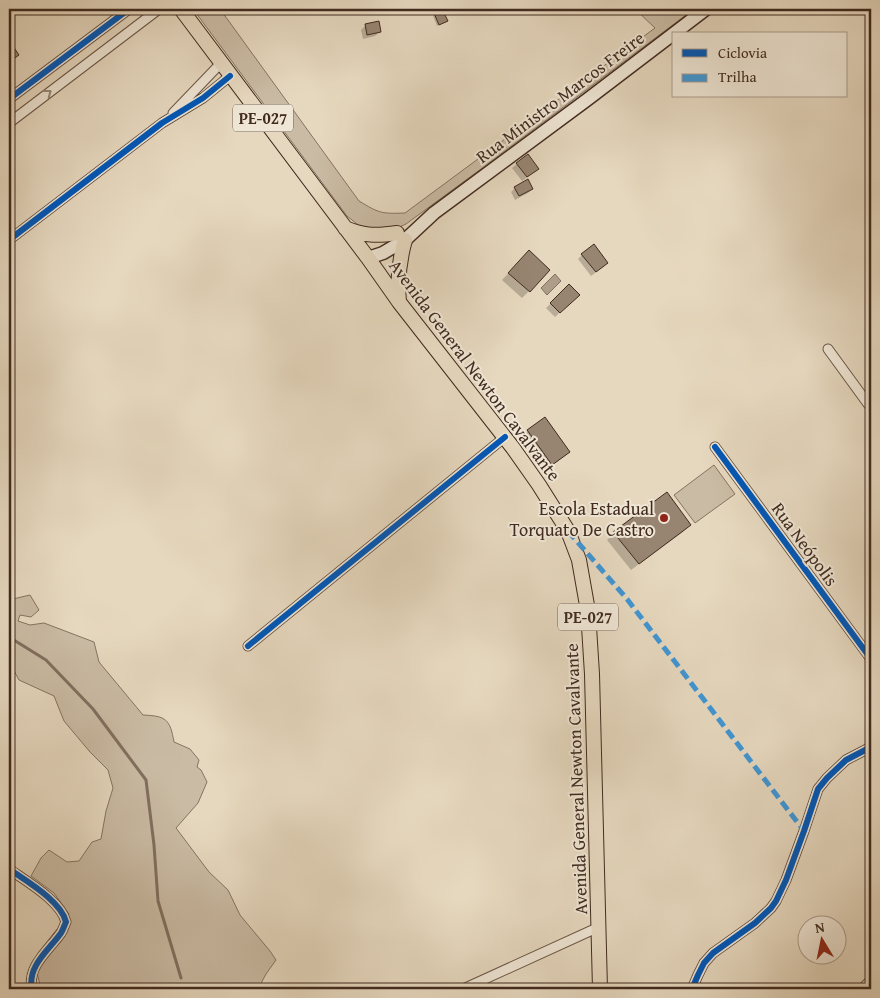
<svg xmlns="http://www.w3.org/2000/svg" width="880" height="998" font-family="'Gentium Book Plus',serif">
<rect width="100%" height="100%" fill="#e6d8bf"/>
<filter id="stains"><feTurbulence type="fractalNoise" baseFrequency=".004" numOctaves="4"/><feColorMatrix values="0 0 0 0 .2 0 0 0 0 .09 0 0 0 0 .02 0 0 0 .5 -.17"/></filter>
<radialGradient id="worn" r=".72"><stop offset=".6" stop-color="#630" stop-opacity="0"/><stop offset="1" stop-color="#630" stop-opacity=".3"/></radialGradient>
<path fill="#cabba4" stroke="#867362" d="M 193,9 L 220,9 L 359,201 C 379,213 381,214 405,213 L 655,28 L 636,10 L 633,9 L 694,9 L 481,169 L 406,224 L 395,229 L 362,228 L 347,216 Z
M 714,465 L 735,494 L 695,523 L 674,495 Z
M 30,595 L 39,610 L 31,617 L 20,615 L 18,621 L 30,625 L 44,623 L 94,642 L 99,662 L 143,715 C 166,716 170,719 174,742 L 190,749 L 199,760 L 197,767 L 201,770 L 207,782 L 198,803 L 176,828 L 209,872 L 228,890 L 240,915 L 270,951 L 276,960 L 266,974 L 258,989 L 42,989 L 41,988 L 37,973 L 38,953 L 69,914 L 54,893 L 31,876 L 41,858 L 49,850 L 67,862 L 79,861 L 92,842 L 101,839 L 106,811 L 113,788 L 108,770 L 90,752 L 64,721 L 54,696 L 19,680 L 12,667 L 9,665 L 9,601 L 17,598 Z"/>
<path fill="#ae9d89" stroke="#826f5f" d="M 555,274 L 561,281 L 547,295 L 541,288 Z"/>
<path fill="#0003" d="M 441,11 L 446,21 L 437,26 L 433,16 Z
M 378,23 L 380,32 L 375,36 L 363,39 L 361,30 L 365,26 Z
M 517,164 L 533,173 L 522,181 L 512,168 Z
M 515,188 L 532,189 L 528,193 L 515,200 L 511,192 Z
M 582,255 L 603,267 L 591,276 L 578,259 Z
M 522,259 L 529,291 L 522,298 L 502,280 Z
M 569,286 L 578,295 L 555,317 L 546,308 Z
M 545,419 L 569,452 L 562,458 L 545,471 L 521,438 L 528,431 Z
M 667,494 L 689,525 L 683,532 L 631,570 L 607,540 L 614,533 Z"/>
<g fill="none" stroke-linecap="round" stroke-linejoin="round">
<path stroke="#826f5f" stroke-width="3" d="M 9,637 L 46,660 L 93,709 L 146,780 L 154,845 L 158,901 L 181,978"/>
</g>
<path fill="#978572" stroke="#412b1f" d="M 442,9 L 448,21 L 439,25 L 434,13 Z
M 379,21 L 381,32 L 367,35 L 365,24 Z
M 9,40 L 19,55 L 9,62 Z
M 528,154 L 539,169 L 527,177 L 516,163 Z
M 528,179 L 533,189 L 519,196 L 514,187 Z
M 594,244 L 608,263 L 596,272 L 581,254 Z
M 529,250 L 550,270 L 530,292 L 508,273 Z
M 569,284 L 580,295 L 560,313 L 550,303 Z
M 545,417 L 570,452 L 552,465 L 527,430 Z
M 667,492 L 691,525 L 639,564 L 613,532 Z"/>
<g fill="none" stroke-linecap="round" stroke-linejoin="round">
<defs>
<path id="street" d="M 9,99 L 129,9
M 173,113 L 221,63
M 9,123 L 159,9
M 9,240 L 162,123 L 203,98 L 230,76
M 828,349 L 871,408
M 715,447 L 871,659
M 248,646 L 505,437
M 9,869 C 26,881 61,901 66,922 C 64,926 63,930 61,933 C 49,950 27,966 32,989
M 463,989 L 599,927
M 692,989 L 698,975 L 704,963 L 713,953 L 755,923 L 771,908 L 776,901 L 786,880 L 804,831 L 818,789 L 827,778 L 846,760 L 871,747
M 862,989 L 871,980"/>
<path id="secondary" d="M 368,258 L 383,253 L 405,240 L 434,213 L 588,99 L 706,9"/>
<path id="primary" d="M 181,9 L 368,258 L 399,302 L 513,448 L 539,485 L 568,531 L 579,560 L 588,611 L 592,674 L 600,989
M 345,228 C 364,236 377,236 397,233
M 399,302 C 397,280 399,261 405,240"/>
</defs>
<use href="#street" stroke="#6a5647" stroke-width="11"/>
<use href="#secondary" stroke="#412b1f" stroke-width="15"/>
<use href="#primary" stroke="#412b1f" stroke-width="16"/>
<use href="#street" stroke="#efe6d5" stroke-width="9"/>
<use href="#secondary" stroke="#efe6d5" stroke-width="12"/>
<use href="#primary" stroke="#e6d8bf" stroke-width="14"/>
<path stroke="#3f96d5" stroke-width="5" stroke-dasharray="10 5" stroke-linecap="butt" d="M 568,531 L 627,599 L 804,831"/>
<defs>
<path id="cycleway" d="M 9,99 L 129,9
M 9,240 L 162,123 L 203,98 L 230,76
M 715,447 L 871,659
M 248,646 L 505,437
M 9,869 C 26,881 61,901 66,922 C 64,926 63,930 61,933 C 49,950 27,966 32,989
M 692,989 L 698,975 L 704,963 L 713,953 L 755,923 L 771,908 L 776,901 L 786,880 L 804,831 L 818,789 L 827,778 L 846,760 L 871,747"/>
</defs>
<use href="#cycleway" stroke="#efe6d5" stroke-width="9"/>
<use href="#cycleway" stroke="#0057b8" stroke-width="6"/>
</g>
<defs><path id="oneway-chevron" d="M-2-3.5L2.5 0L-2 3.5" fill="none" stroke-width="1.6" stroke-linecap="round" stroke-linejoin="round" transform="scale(1.25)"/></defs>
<use stroke="#98887a" href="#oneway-chevron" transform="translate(48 93) rotate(-37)"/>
<circle fill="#8f2418" stroke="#efe6d5" stroke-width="2" cx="664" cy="518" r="5"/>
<g text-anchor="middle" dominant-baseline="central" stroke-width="4" stroke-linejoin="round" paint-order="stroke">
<g fill="#efe6d5" stroke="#756356" stroke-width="1">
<rect x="233" y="104.5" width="60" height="27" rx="4"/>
<rect x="558" y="603.5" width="60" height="27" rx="4"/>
</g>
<g font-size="16" font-weight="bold" fill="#412b1f">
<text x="263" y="118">PE-027</text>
<text x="588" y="617">PE-027</text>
</g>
<g font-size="18" fill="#412b1f" stroke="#efe6d5">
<text transform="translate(560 97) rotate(-37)">Rua Ministro Marcos Freire</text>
<text transform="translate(475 370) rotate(53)">Avenida General Newton Cavalvante</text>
<text transform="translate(805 544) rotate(54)">Rua Neópolis</text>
<text transform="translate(576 779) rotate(-92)">Avenida General Newton Cavalvante</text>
</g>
<g font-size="18" fill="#412b1f" stroke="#efe6d5" text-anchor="end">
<text x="654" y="508">Escola Estadual<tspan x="654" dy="21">Torquato De Castro</tspan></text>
</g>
</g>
<rect width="880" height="998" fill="none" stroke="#e6d8bf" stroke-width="30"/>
<rect x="10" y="10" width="860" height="978" fill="none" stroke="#412b1f" stroke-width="2.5"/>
<rect x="15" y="15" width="850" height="968" fill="none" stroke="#412b1f"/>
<rect x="672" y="32" width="175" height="65" fill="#efe6d5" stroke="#a99b8c"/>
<rect x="682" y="49" width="25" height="8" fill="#0057b8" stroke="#a99b8c"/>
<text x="718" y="58" font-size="15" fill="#412b1f">Ciclovia</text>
<rect x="682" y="74" width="25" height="8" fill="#3f96d5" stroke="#a99b8c"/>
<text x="718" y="82" font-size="15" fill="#412b1f">Trilha</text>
<g transform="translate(822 940) rotate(350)"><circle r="24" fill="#efe6d5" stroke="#a99b8c"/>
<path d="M0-4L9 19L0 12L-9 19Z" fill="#8f2418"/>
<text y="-8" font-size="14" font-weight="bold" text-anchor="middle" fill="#412b1f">N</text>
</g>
<rect width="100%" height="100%" filter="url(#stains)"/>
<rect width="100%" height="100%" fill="url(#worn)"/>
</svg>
